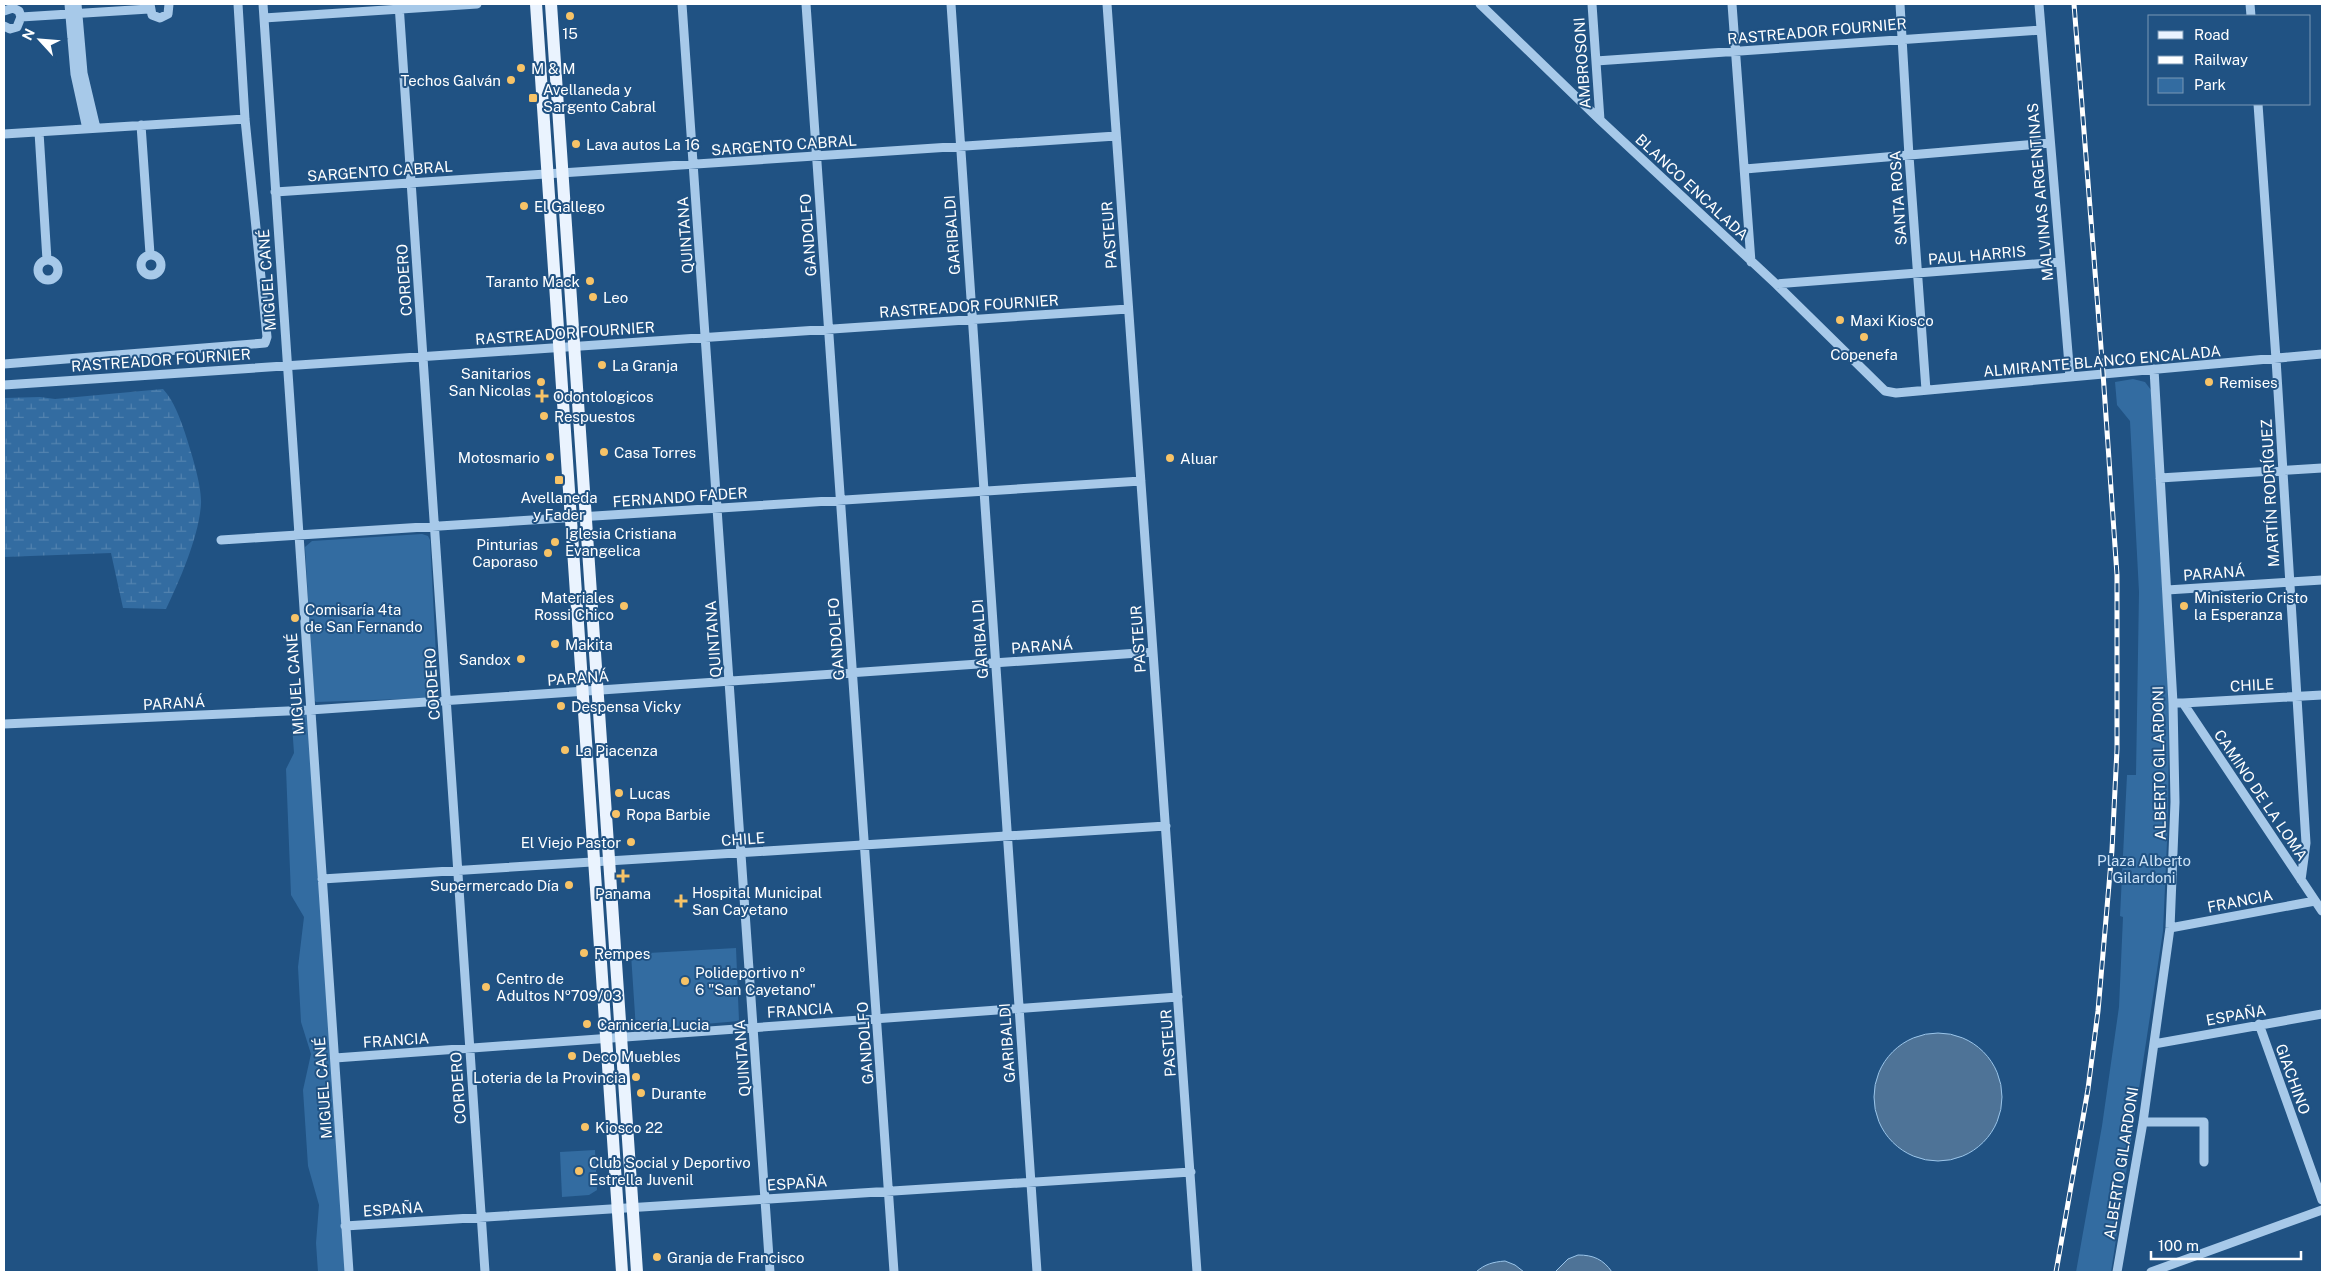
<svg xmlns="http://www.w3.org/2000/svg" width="2326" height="1276" font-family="'Public Sans',sans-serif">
<defs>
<pattern id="wetland-marsh" width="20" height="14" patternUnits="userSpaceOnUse" patternTransform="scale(1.25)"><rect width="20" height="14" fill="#336ca1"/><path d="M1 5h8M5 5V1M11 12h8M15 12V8" fill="none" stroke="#5282af"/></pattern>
</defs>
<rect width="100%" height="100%" fill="#205283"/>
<path fill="#336ca1" d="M 2133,379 L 2145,382 L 2151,390 L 2169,703 L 2168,820 L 2163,931 L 2111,1272 L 2076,1272 L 2102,1126 L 2119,1007 L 2123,917 L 2120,916 L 2127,775 L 2136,775 L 2139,592 L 2130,421 L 2117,405 L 2115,382 Z
M 422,534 L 428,536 L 430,540 L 438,694 L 432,698 L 316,702 L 314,700 L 305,547 L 312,541 Z
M 310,710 L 348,1272 L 318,1272 L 316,1243 L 319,1205 L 308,1166 L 303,1090 L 311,1054 L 301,1022 L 298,967 L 304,917 L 291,895 L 286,769 L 294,753 L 291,711 Z
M 736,948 L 739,1021 L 636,1030 L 631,954 Z
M 595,1150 L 597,1190 L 589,1195 L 562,1197 L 560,1152 Z"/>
<path fill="url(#wetland-marsh)" d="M 163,389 C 174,401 180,418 185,433 C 191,452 202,485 201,504 C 199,536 180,580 166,609 L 123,608 L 111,553 L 4,557 L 4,398 L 40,397 L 55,399 Z"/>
<path fill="#4e7397" stroke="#9ac5ea" d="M1874 1097a64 64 0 1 1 128 0a64 64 0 1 1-128 0Z
M 1578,1255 C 1593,1255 1603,1259 1612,1272 L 1555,1272 L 1568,1259 Z
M 1505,1261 L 1515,1265 L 1524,1272 L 1476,1272 C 1485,1264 1493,1262 1505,1261 Z"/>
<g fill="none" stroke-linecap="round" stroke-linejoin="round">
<path stroke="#a7c9e9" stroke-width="9" d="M 69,4 L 75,74 L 87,129
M 77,4 L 83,73 L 96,128
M 150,4 L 152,15 L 160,18 L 168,14 L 169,4
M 263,4 L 349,1272
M 399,4 L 485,1272
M 682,4 L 770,1272
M 806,4 L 894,1272
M 951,4 L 1037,1272
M 1107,4 L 1197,1272
M 1480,4 L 1600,120 L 1776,284 L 1885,391 L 1896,393 L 2322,354
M 1592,4 L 1600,120
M 1732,4 L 1751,262
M 1900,4 L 1909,156 L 1926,390
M 2039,4 L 2070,377
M 2250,4 L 2251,16
M 4,11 L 13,8 L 19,11 L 21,17 L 17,27 L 10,29 L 4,26
M 21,17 L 149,9
M 264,18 L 477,4
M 1596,61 L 2041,30
M 2258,104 L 2276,359 L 2306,843 L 2301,880
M 141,125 L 150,254
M 39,132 L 47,260
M 4,134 L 245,119
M 1745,169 L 2050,143
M 275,192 L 1116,136
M141 265a10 10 0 1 1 20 0a10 10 0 1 1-20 0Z
M38 270a10 10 0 1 1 20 0a10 10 0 1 1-20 0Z
M 1776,284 L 2060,262
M 4,364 L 265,343 L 267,337 L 245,119 L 238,4
M 4,385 L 1128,309
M 2160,478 L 2322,468
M 221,540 L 1141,481
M 2167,590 L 2322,580
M 2173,703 L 2183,703 L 2322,911
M 2183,703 L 2322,695
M 4,724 L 310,710 L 1153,652
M 322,879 L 1166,826
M 2170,928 L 2315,901
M 2259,1024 L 2322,1200
M 2154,1044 L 2322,1014
M 335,1058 L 1178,997
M 2143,1122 L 2204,1122 L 2204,1162
M 345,1226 L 1191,1172
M 2117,1272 L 2143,1122 L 2170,928 L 2175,802 L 2173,703 L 2154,369
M 2151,1272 L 2322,1210"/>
<path stroke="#eaf3fe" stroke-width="12" d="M 536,4 L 622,1272
M 551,4 L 637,1272"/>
<defs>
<path id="rail" d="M 2056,1272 L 2088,1089 L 2098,1011 L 2112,850 L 2117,749 L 2117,575 L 2103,373 L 2074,4"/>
</defs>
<use href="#rail" stroke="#fff" stroke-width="5"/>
<use href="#rail" stroke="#205283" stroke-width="3" stroke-dasharray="9" stroke-linecap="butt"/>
</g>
<g fill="#f7c367" stroke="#205283" stroke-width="2">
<circle cx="570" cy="16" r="5"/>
<circle cx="521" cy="68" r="5"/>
<circle cx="511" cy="80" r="5"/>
<rect x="528" y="93" width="10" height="10" rx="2.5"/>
<circle cx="576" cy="144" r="5"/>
<circle cx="524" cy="206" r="5"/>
<circle cx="590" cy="281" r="5"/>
<circle cx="593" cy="297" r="5"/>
<circle cx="1840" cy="320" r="5"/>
<circle cx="1864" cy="337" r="5"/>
<circle cx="602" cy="365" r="5"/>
<circle cx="541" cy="382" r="5"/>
<circle cx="2209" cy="382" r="5"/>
<path d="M539.5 388.5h5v5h5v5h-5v5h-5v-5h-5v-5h5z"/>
<circle cx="544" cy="416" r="5"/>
<circle cx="604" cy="452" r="5"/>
<circle cx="550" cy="457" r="5"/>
<circle cx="1170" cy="458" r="5"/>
<rect x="554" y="475" width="10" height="10" rx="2.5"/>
<circle cx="555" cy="542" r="5"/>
<circle cx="548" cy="553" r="5"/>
<circle cx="624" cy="606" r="5"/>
<circle cx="2184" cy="606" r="5"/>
<circle cx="295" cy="618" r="5"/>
<circle cx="555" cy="644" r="5"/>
<circle cx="521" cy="659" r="5"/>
<circle cx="561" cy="706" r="5"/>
<circle cx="565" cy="750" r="5"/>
<circle cx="619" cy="793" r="5"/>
<circle cx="616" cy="814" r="5"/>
<circle cx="631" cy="842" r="5"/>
<path d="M620.5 868.5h5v5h5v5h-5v5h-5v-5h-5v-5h5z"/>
<circle cx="569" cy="885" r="5"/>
<path d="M678.5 893.5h5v5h5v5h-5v5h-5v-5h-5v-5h5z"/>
<circle cx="584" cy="953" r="5"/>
<circle cx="685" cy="981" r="5"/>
<circle cx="486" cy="987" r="5"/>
<circle cx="587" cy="1024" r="5"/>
<circle cx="572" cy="1056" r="5"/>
<circle cx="636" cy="1077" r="5"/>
<circle cx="641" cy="1093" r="5"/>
<circle cx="585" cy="1127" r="5"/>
<circle cx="579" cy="1171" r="5"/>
<circle cx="657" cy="1257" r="5"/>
</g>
<g text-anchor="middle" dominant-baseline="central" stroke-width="4" stroke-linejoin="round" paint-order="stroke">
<g font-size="15" fill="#fff" stroke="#205283">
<text transform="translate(1817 31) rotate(-5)">RASTREADOR FOURNIER</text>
<text transform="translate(1582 63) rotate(-94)">AMBROSONI</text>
<text transform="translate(784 145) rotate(-4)">SARGENTO CABRAL</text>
<text transform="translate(380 171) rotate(-4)">SARGENTO CABRAL</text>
<text transform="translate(1692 187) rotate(43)">BLANCO ENCALADA</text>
<text transform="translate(2040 192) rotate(-95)">MALVINAS ARGENTINAS</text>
<text transform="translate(1898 198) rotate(-94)">SANTA ROSA</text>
<text transform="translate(685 235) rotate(-94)">QUINTANA</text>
<text transform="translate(808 235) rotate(-94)">GANDOLFO</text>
<text transform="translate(952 235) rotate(-94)">GARIBALDI</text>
<text transform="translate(1109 235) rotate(-94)">PASTEUR</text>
<text transform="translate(1977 255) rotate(-5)">PAUL HARRIS</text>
<text transform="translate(267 280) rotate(-94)">MIGUEL CANÉ</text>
<text transform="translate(404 280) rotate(-94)">CORDERO</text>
<text transform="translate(969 306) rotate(-4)">RASTREADOR FOURNIER</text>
<text transform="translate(565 333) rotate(-4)">RASTREADOR FOURNIER</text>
<text transform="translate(161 360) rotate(-4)">RASTREADOR FOURNIER</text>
<text transform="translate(2102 361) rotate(-5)">ALMIRANTE BLANCO ENCALADA</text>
<text transform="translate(2270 493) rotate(-93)">MARTÍN RODRÍGUEZ</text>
<text transform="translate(680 497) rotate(-4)">FERNANDO FADER</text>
<text transform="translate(2214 573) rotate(-4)">PARANÁ</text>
<text transform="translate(713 639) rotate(-94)">QUINTANA</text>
<text transform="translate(836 639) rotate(-94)">GANDOLFO</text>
<text transform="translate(980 639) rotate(-94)">GARIBALDI</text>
<text transform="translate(1138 639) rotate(-94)">PASTEUR</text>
<text transform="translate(1042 646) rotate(-4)">PARANÁ</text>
<text transform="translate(578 678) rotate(-4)">PARANÁ</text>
<text transform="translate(295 684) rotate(-94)">MIGUEL CANÉ</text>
<text transform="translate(432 684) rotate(-94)">CORDERO</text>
<text transform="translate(2252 685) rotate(-3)">CHILE</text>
<text transform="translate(174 703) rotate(-3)">PARANÁ</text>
<text transform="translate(2159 763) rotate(-91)">ALBERTO GILARDONI</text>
<text transform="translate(2261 795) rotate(56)">CAMINO DE LA LOMA</text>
<text transform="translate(743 839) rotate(-4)">CHILE</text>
<text transform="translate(2240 901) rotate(-11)">FRANCIA</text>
<text transform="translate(800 1010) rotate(-4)">FRANCIA</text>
<text transform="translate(2236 1015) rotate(-10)">ESPAÑA</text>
<text transform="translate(396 1040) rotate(-4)">FRANCIA</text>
<text transform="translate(865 1043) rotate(-94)">GANDOLFO</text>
<text transform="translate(1007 1043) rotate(-94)">GARIBALDI</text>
<text transform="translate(1168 1043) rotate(-94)">PASTEUR</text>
<text transform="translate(742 1058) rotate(-94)">QUINTANA</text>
<text transform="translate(2293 1079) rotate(70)">GIACHINO</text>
<text transform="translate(323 1088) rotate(-94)">MIGUEL CANÉ</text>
<text transform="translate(458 1088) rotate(-94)">CORDERO</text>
<text transform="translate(2121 1163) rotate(-81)">ALBERTO GILARDONI</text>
<text transform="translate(797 1183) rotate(-4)">ESPAÑA</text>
<text transform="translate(393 1209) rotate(-4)">ESPAÑA</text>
</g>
<g font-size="15" fill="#fff" stroke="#205283" text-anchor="start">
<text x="570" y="33" text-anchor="middle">15</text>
<text x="531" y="68">M &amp; M</text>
<text x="501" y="80" text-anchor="end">Techos Galván</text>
<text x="543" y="89">Avellaneda y<tspan x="543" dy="17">Sargento Cabral</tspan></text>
<text x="586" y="144">Lava autos La 16</text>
<text x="534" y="206">El Gallego</text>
<text x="580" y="281" text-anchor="end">Taranto Mack</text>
<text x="603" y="297">Leo</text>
<text x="1850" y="320">Maxi Kiosco</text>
<text x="1864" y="354" text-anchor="middle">Copenefa</text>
<text x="612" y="365">La Granja</text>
<text x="531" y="373" text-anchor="end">Sanitarios<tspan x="531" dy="17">San Nicolas</tspan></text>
<text x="2219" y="382">Remises</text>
<text x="553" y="396">Odontologicos</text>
<text x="554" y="416">Respuestos</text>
<text x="614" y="452">Casa Torres</text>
<text x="540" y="457" text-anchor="end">Motosmario</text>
<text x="1180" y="458">Aluar</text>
<text x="559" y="497" text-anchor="middle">Avellaneda<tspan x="559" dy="17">y Fader</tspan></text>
<text x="565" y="533">Iglesia Cristiana<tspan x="565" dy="17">Evangelica</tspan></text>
<text x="538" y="544" text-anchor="end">Pinturias<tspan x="538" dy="17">Caporaso</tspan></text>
<text x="614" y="597" text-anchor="end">Materiales<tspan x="614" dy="17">Rossi Chico</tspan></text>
<text x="2194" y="597">Ministerio Cristo<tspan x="2194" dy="17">la Esperanza</tspan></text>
<text x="305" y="609">Comisaría 4ta<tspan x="305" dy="17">de San Fernando</tspan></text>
<text x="565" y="644">Makita</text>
<text x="511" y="659" text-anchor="end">Sandox</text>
<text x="571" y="706">Despensa Vicky</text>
<text x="575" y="750">La Piacenza</text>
<text x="629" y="793">Lucas</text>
<text x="626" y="814">Ropa Barbie</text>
<text x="621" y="842" text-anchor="end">El Viejo Pastor</text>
<text x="559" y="885" text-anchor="end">Supermercado Día</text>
<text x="692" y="892">Hospital Municipal<tspan x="692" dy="17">San Cayetano</tspan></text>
<text x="623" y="893" text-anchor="middle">Panama</text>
<text x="594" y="953">Rempes</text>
<text x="695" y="972">Polideportivo nº<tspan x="695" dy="17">6 "San Cayetano"</tspan></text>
<text x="496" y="978">Centro de<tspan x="496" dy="17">Adultos Nº709/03</tspan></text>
<text x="597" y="1024">Carnicería Lucia</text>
<text x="582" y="1056">Deco Muebles</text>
<text x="626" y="1077" text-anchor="end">Loteria de la Provincia</text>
<text x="651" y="1093">Durante</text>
<text x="595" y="1127">Kiosco 22</text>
<text x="589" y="1162">Club Social y Deportivo<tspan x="589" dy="17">Estrella Juvenil</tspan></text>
<text x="667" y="1257">Granja de Francisco</text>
</g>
<g font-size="15" fill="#cbe2f7" stroke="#205283">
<text x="2144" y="860">Plaza Alberto<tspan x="2144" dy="17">Gilardoni</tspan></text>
</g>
</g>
<rect width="2326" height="1276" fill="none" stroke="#ffffff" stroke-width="10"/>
<rect x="2148" y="15" width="162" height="90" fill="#205283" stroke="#7997b5"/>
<rect x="2158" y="31" width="25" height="8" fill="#eaf3fe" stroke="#7997b5"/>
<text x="2194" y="40" font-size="15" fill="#ffffff">Road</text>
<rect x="2158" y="56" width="25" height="8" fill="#ffffff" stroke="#7997b5"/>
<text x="2194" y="65" font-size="15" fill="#ffffff">Railway</text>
<rect x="2158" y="78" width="25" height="15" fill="#336ca1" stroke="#7997b5"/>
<text x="2194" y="90" font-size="15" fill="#ffffff">Park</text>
<g transform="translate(40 40) rotate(296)" stroke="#205283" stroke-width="4" paint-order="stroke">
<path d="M0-4L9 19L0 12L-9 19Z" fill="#ffffff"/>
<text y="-8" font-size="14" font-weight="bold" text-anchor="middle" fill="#ffffff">N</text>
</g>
<path d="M2151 1251v8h150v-8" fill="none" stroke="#ffffff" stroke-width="2.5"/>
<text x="2158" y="1251" font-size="15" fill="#ffffff" stroke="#205283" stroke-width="4" paint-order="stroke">100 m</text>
</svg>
